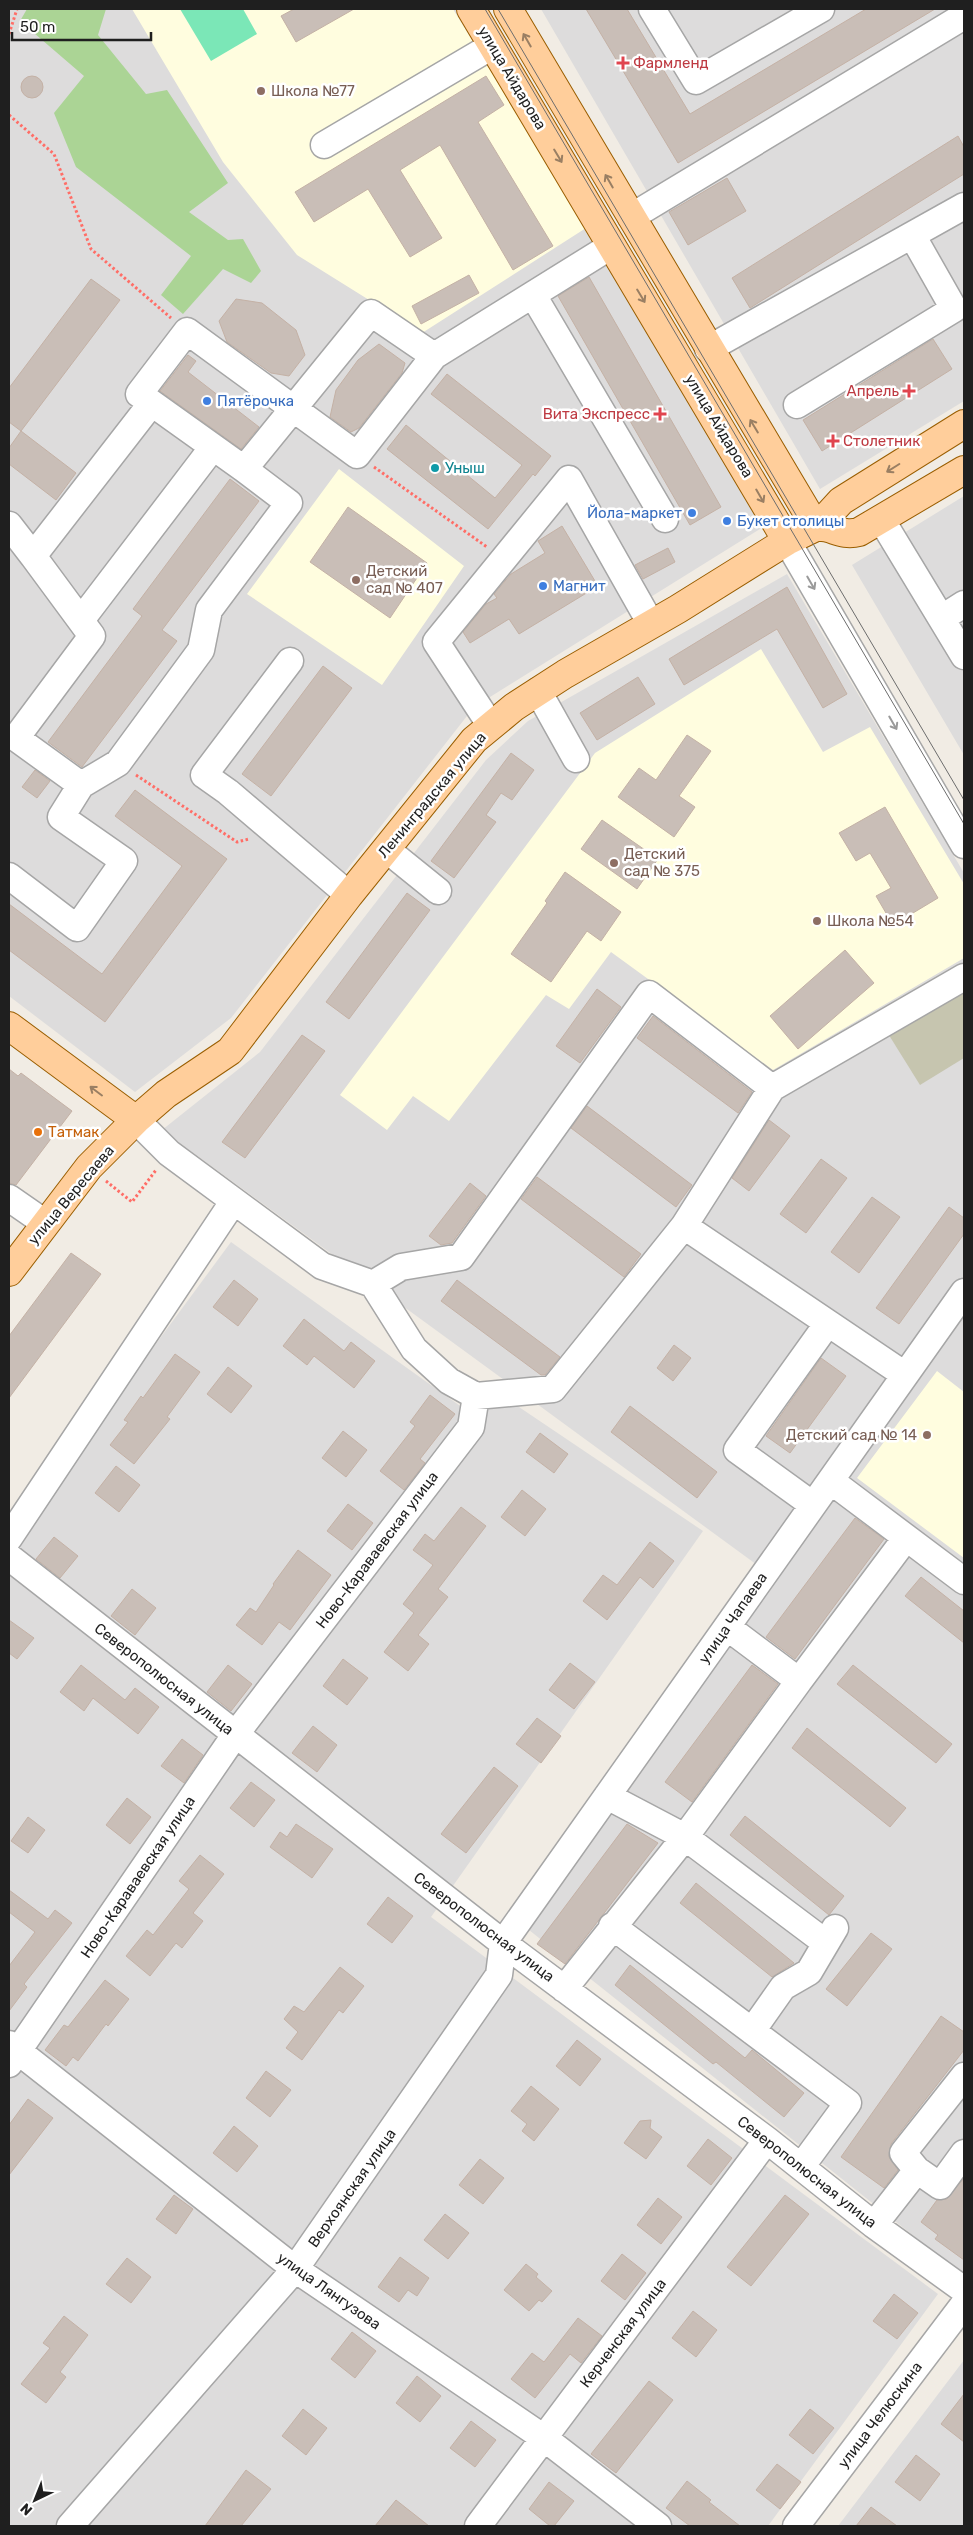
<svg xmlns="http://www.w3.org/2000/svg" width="973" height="2535" font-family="Rubik,sans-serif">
<rect width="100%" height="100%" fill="#f1ece4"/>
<path fill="#dddcdc" d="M 9,9 L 458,9 L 765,526 L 474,707 L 231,1018 L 135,1092 L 9,996 Z
M 541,9 L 964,9 L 964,401 L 820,489 Z
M 964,496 L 964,755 L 852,565 Z
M 787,574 L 964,873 L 964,2276 L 524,1926 L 775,1578 L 162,1130 L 260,1052 L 486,760 L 528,721 Z
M 231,1242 L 463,1408 L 516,1405 L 703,1531 L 431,1917 L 938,2294 L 768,2526 L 9,2526 L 9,1543 Z
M 964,2360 L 964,2526 L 838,2526 Z"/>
<path fill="#fffddf" d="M 132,9 L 453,9 L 586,228 L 422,333 L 297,255 L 223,162 Z
M 339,469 L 464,566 L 382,685 L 247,594 Z
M 761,649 L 823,752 L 870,727 L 964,884 L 964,958 L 773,1070 L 611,952 L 569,1009 L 546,995 L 449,1121 L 413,1096 L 387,1130 L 340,1095 L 595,753 Z
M 937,1371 L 964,1392 L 964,1558 L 857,1478 Z"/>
<path fill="#c6c5af" d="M 964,984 L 964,1058 L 920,1085 L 887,1032 Z"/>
<path fill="#abd495" d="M 27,9 L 106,9 L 98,35 L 146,94 L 167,90 L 228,183 L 189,212 L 228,240 L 243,239 L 261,271 L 251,283 L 223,269 L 183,314 L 161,295 L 191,256 L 76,167 L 54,113 L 84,76 L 20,21 Z"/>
<path fill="#7be7b7" d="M 180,9 L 243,9 L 257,34 L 211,61 Z"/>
<path fill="#c9beb7" stroke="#c4b1a5" d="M 294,9 L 354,9 L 296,42 L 281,16 Z
M 586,9 L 627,9 L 690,114 L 866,9 L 935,9 L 678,163 Z
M21 87a11 11 0 1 1 22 0a11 11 0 1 1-22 0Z
M 486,76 L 504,105 L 478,122 L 553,246 L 513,270 L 440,145 L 400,170 L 442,238 L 410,257 L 368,189 L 314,222 L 295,192 Z
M 958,136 L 964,147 L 964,174 L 750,308 L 732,278 Z
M 727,178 L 746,211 L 688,245 L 669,212 Z
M 469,275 L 479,293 L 421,324 L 412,306 Z
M 589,277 L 721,507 L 690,525 L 558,296 Z
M 91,279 L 120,300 L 21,431 L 9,422 L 9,388 Z
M 236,299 L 262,303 L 296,330 L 305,355 L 289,376 L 271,373 L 227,342 L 219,321 Z
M 933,339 L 952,369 L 822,451 L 803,420 Z
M 379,344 L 405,363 L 402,373 L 359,428 L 351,432 L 330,417 L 336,390 L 358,360 Z
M 188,355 L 196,361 L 188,372 L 259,427 L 241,449 L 160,391 Z
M 447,374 L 551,456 L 535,476 L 533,474 L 488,529 L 387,449 L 406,425 L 495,498 L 522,465 L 431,394 Z
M 21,431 L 76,473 L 56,500 L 9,464 L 9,448 Z
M 230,479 L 259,501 L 162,630 L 177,641 L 82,767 L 48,742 L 142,616 L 133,609 Z
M 348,507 L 427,563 L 390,618 L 310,562 Z
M 562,526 L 598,586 L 519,634 L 509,619 L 470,643 L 463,632 L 486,604 L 497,598 L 494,594 L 511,574 L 545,553 L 538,541 Z
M 668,548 L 675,562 L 643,579 L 635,565 Z
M 787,587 L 847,694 L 823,708 L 777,629 L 684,685 L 669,659 Z
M 323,666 L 352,688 L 271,796 L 242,774 Z
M 638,677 L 655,704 L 597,740 L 580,713 Z
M 687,735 L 711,751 L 679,796 L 695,807 L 674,837 L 618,797 L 639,768 L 656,780 Z
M 511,753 L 534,770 L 512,800 L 501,793 L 486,815 L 496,822 L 454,878 L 431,861 Z
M 35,770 L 50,781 L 37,798 L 22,787 Z
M 135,790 L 227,859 L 105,1022 L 9,950 L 9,904 L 102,974 L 182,866 L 115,816 Z
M 885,807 L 938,898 L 893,925 L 876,896 L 891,888 L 870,853 L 856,861 L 839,833 Z
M 602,820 L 658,859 L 637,889 L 581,849 Z
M 565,872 L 621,912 L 601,941 L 587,931 L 551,982 L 511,954 L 547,903 L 545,901 Z
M 407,893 L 430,910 L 349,1019 L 326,1002 Z
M 845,950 L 874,983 L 798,1049 L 770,1016 Z
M 597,989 L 621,1007 L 580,1063 L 556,1046 Z
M 653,1016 L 752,1092 L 738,1113 L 637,1038 Z
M 302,1035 L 325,1051 L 245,1158 L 222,1142 Z
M 9,1069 L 18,1076 L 21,1073 L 72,1111 L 16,1185 L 9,1183 Z
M 587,1106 L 692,1185 L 676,1207 L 571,1128 Z
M 769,1120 L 790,1136 L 749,1191 L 732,1178 Z
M 821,1159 L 847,1178 L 806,1233 L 780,1214 Z
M 537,1177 L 641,1254 L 624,1277 L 521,1199 Z
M 470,1183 L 486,1196 L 452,1243 L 441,1245 L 429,1236 Z
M 872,1197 L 900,1217 L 859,1273 L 831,1252 Z
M 949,1207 L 964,1218 L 964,1234 L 899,1324 L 876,1308 Z
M 71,1253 L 101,1274 L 9,1398 L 9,1336 Z
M 234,1280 L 258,1299 L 238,1326 L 213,1307 Z
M 457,1280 L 560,1357 L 545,1375 L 541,1375 L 441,1301 Z
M 304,1319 L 344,1351 L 351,1342 L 375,1361 L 354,1388 L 314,1356 L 307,1365 L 283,1346 Z
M 674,1345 L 691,1358 L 673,1381 L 657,1368 Z
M 175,1354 L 200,1372 L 167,1417 L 170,1419 L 134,1464 L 110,1445 L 128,1422 L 124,1420 L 141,1396 L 143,1398 Z
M 821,1358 L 846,1376 L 790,1453 L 766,1436 Z
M 228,1367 L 252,1386 L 231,1413 L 207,1394 Z
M 430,1395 L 455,1414 L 420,1459 L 425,1463 L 404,1490 L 380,1471 L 415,1426 L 410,1422 Z
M 630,1406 L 717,1472 L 697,1498 L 611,1432 Z
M 343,1431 L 367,1450 L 346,1477 L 322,1458 Z
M 540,1433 L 568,1454 L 554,1473 L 526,1452 Z
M 116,1466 L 140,1485 L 119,1512 L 95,1493 Z
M 522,1490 L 546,1509 L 525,1536 L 501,1517 Z
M 348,1504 L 373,1523 L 352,1550 L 327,1531 Z
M 461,1507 L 486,1526 L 438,1589 L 448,1597 L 418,1635 L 429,1644 L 408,1671 L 384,1652 L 414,1613 L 403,1604 L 433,1565 L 413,1550 L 425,1534 L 434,1541 Z
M 855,1518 L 884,1539 L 795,1659 L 766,1637 Z
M 54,1537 L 78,1556 L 60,1578 L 36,1559 Z
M 650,1542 L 674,1561 L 653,1588 L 640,1577 L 607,1620 L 583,1601 L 603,1575 L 617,1585 Z
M 298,1550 L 331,1575 L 290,1630 L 279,1622 L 262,1645 L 236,1625 L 250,1608 L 256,1612 L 274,1585 L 273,1584 Z
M 921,1577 L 964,1611 L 964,1643 L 905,1596 Z
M 132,1589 L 156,1608 L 135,1635 L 111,1616 Z
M 9,1620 L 34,1638 L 17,1659 L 9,1653 Z
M 343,1659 L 368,1678 L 347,1705 L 323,1686 Z
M 570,1663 L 595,1682 L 574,1709 L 549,1690 Z
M 81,1665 L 125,1700 L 135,1688 L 159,1707 L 138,1734 L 93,1698 L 84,1711 L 60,1692 Z
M 228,1665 L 252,1684 L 231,1711 L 207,1692 Z
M 752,1665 L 778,1684 L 692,1802 L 665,1782 Z
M 853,1665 L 952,1744 L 936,1763 L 837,1684 Z
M 537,1718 L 561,1736 L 541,1763 L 516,1744 Z
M 313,1726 L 337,1745 L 317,1772 L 292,1753 Z
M 807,1728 L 906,1808 L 890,1827 L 792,1748 Z
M 182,1739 L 203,1755 L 184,1783 L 161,1766 Z
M 494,1767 L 518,1786 L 466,1853 L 441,1834 Z
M 251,1782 L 275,1800 L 254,1827 L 230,1808 Z
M 127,1798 L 151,1817 L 130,1844 L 106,1825 Z
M 745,1816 L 844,1896 L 829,1915 L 730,1835 Z
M 28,1817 L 45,1830 L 28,1853 L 11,1841 Z
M 296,1824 L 333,1849 L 312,1878 L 270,1847 L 280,1832 L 287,1837 Z
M 627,1824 L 658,1843 L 565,1964 L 537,1944 Z
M 200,1855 L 224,1874 L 193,1913 L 203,1921 L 182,1948 L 176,1943 L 150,1976 L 126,1956 L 147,1930 L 153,1935 L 189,1889 L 179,1881 Z
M 696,1883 L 794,1963 L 772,1977 L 680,1903 Z
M 9,1890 L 48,1919 L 55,1910 L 72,1923 L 24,1984 L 27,1987 L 9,2011 L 9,1966 L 35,1932 L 9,1912 Z
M 388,1897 L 413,1916 L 392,1943 L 367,1924 Z
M 871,1933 L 892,1949 L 847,2006 L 826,1989 Z
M 630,1965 L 745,2058 L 752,2050 L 804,2093 L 784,2117 L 716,2062 L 713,2064 L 615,1985 Z
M 340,1967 L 364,1986 L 343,2013 L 339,2010 L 302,2060 L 286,2048 L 298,2032 L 284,2019 L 294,2006 L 304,2012 Z
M 105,1980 L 129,1999 L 108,2026 L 106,2024 L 78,2061 L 73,2057 L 66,2066 L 45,2050 L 64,2025 L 68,2027 Z
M 941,2016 L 964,2032 L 964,2050 L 891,2144 L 889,2157 L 898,2170 L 884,2188 L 841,2157 Z
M 577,2040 L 601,2059 L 580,2086 L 556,2066 Z
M 266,2071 L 291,2090 L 270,2117 L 246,2098 Z
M 531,2086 L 559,2109 L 534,2141 L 522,2131 L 527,2124 L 511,2111 Z
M 28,2099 L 53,2118 L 9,2175 L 9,2125 Z
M 651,2120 L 650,2128 L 662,2137 L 646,2159 L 624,2143 L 640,2121 Z
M 234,2126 L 258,2146 L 237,2172 L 213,2153 Z
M 708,2139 L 732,2158 L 711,2185 L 687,2166 Z
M 480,2159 L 504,2178 L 483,2204 L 459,2185 Z
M 964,2178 L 964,2260 L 935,2239 L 938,2235 L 921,2222 L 937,2200 L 947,2199 Z
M 174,2195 L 193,2209 L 176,2234 L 156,2219 Z
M 785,2195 L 809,2214 L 751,2286 L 727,2267 Z
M 658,2198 L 682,2217 L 661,2244 L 637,2225 Z
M 445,2214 L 469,2233 L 448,2259 L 424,2240 Z
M 622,2254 L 646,2273 L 625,2300 L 601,2281 Z
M 400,2257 L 429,2278 L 417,2296 L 408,2290 L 399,2302 L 378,2287 Z
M 127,2258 L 151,2277 L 131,2303 L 106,2284 Z
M 526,2264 L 538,2274 L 536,2277 L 552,2291 L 542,2302 L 539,2300 L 529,2311 L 504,2290 Z
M 894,2294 L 918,2313 L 897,2339 L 873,2321 Z
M 693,2311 L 717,2330 L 696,2357 L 672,2338 Z
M 64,2316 L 88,2335 L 60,2372 L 66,2377 L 46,2403 L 21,2384 L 50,2348 L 43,2343 Z
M 578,2318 L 602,2336 L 581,2363 L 570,2354 L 535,2398 L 511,2379 L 532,2353 L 544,2362 Z
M 352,2332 L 376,2351 L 355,2378 L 331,2359 Z
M 417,2376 L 441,2396 L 420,2422 L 396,2403 Z
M 649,2381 L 673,2400 L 616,2473 L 591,2454 Z
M 964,2394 L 964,2442 L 941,2424 Z
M 303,2409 L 327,2428 L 306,2455 L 282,2436 Z
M 810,2409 L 834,2428 L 813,2454 L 789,2435 Z
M 471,2421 L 496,2440 L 475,2467 L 450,2448 Z
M 916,2455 L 940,2474 L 920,2501 L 895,2482 Z
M 777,2464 L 801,2482 L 780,2509 L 756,2490 Z
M 246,2470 L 271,2489 L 241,2526 L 205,2526 Z
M 687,2481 L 711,2500 L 709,2502 L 740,2526 L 690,2526 L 666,2508 Z
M 549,2482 L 574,2501 L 554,2526 L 550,2526 L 529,2509 Z
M 396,2500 L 429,2526 L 375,2526 Z
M 871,2507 L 897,2526 L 856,2526 Z"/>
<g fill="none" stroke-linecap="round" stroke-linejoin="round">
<defs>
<path id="minor" d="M 652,9 L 696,81 L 821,9
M 324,145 L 492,46
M 631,217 L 964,16
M 533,295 L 665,519
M 708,349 L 964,206
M 434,356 L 371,313 L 244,469 L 139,394 L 187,331 L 357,455 L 434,356 L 611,246
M 797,405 L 954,309 L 912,235
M 881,519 L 964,656
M 9,525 L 33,556 L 151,404
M 787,541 L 964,845
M 33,556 L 92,636 L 16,738 L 81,785
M 942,618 L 964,604
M 81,620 L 213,447
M 290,661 L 204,775 L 228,792 L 349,895
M 538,691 L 576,759
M 491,726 L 436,642 L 569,479 L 651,624
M 386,849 L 438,891
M 9,876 L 77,928 L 124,861 L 61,817 L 81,785 L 118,763 L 201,650 L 209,610 L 289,503 L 244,469
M 9,1198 L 45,1223
M 684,1226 L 772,1088 L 964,977
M 373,1284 L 401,1267 L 461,1257 L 649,994 L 772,1088
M 476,1396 L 553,1389 L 684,1226 L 905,1375
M 831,1481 L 964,1581
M 813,1505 L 737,1450 L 828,1323
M 9,1538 L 233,1202
M 9,1557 L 503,1943 L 767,2140 L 874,2225 L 964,2290
M 799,1681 L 906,1538
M 607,1796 L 685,1837 L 826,1943
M 612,1926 L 848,2103 L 801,2167
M 564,1989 L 685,1837 L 799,1681 L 727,1627
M 752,2031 L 783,1987 L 809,1972 L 835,1928
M 9,2044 L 295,2269 L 544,2438 L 658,2526
M 9,2064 L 235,1735 L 471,1427 L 476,1396 L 449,1381 L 414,1349 L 373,1284 L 322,1266 L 169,1153 L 136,1120
M 917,2170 L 903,2153 L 964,2076
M 874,2225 L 917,2170 L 940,2186 L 964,2153
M 70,2526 L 295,2269 L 499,1975 L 503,1943 L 964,1292
M 478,2526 L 767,2140
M 796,2526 L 964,2304"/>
<path id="major" d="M 471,9 L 787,541
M 508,9 L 816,527
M 816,527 C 832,525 840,537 859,532 L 964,470
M 9,1026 L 136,1120
M 9,1272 L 89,1167 L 136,1120 L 166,1094 L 230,1051 L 349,895 L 474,740 L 514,707 L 565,674 L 678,609 L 787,541 L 818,526 L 841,501 L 964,424"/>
</defs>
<use href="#minor" stroke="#a6a6a6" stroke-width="29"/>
<use href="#major" stroke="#9a5e00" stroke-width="30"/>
<path stroke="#ff6e67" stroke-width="3" stroke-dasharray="2.5 2.5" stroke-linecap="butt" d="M 9,34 L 17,9
M 9,115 L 54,154 L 91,249 L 171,318
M 374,467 L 487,547
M 136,775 L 237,842 L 249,839
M 106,1181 L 132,1202 L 156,1170"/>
<use href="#minor" stroke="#fff" stroke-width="26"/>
<use href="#major" stroke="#ffce9b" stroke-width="28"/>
<path stroke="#6d6d6d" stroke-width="1" d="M 485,9 L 964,824
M 498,9 L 964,800"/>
</g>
<defs><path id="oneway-shaft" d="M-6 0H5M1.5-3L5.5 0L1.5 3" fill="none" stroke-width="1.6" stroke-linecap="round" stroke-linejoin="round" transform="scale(1.25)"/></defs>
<g stroke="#9a7f63">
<use href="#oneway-shaft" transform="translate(527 40) rotate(-120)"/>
<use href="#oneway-shaft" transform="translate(558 156) rotate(59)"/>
<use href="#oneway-shaft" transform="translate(609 181) rotate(-120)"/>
<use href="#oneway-shaft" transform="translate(641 296) rotate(59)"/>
<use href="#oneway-shaft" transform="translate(754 426) rotate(-121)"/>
<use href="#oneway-shaft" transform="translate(893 468) rotate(148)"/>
<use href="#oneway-shaft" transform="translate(760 496) rotate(60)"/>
<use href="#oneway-shaft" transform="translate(96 1091) rotate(-143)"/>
</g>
<g stroke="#9a9a9a">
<use href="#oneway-shaft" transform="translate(811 583) rotate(60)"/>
<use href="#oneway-shaft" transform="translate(893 723) rotate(60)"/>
</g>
<g fill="#e0444e" stroke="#fff" stroke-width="2">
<path d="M620.5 55.5h5v5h5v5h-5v5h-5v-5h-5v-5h5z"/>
<path d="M906.5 383.5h5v5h5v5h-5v5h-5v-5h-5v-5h5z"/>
<path d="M657.5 406.5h5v5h5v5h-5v5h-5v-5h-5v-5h5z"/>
<path d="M830.5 433.5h5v5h5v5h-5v5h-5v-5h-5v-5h5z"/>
</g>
<g fill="#8d6e63" stroke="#fff" stroke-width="2">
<circle cx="261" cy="91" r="5"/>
<circle cx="356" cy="580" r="5"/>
<circle cx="614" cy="863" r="5"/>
<circle cx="817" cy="921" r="5"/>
<circle cx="927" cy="1435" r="5"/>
</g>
<g fill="#3f7fe0" stroke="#fff" stroke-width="2">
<circle cx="207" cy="401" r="5"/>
<circle cx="692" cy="513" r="5"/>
<circle cx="727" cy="521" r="5"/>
<circle cx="543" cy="586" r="5"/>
</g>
<circle fill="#0f9aa8" stroke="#fff" stroke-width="2" cx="435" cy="468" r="5"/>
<circle fill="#e8710a" stroke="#fff" stroke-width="2" cx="38" cy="1132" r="5"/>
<g text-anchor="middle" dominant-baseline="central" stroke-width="5" stroke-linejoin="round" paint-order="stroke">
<g font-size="15" fill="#be3a42" stroke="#fff" text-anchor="start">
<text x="633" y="63">Фармленд</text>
<text x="899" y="391" text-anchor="end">Апрель</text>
<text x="650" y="414" text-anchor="end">Вита Экспресс</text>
<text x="843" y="441">Столетник</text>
</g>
<g font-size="15" fill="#1f1f1f" stroke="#fff">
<text transform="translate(512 78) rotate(59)">улица Айдарова</text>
<text transform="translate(719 426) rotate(59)">улица Айдарова</text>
<text transform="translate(432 795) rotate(-50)">Ленинградская улица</text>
<text transform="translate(71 1195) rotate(-50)">улица Вересаева</text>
<text transform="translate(377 1550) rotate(-53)">Ново-Караваевская улица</text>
<text transform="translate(733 1618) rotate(-55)">улица Чапаева</text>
<text transform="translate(164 1679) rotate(38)">Северополюсная улица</text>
<text transform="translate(138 1877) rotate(-56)">Ново-Караваевская улица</text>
<text transform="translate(484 1927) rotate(37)">Северополюсная улица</text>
<text transform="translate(807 2172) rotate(38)">Северополюсная улица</text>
<text transform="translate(352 2188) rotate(-55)">Верхоянская улица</text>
<text transform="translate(329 2291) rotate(35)">улица Лянгузова</text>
<text transform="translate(623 2333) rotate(-53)">Керченская улица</text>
<text transform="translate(880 2415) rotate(-53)">улица Челюскина</text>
</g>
<g font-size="15" fill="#785e54" stroke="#fff" text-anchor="start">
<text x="271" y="91">Школа №77</text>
<text x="366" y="571">Детский<tspan x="366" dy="17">сад № 407</tspan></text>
<text x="624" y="854">Детский<tspan x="624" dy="17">сад № 375</tspan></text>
<text x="827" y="921">Школа №54</text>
<text x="917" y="1435" text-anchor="end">Детский сад № 14</text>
</g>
<g font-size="15" fill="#366cbe" stroke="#fff" text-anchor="start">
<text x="217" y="401">Пятёрочка</text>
<text x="682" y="513" text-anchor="end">Йола-маркет</text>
<text x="737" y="521">Букет столицы</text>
<text x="553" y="586">Магнит</text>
</g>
<g font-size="15" fill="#0d838f" stroke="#fff" text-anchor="start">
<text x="445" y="468">Уныш</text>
</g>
<g font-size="15" fill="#c56008" stroke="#fff" text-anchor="start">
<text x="48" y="1132">Татмак</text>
</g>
</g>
<rect width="973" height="2535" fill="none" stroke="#1f1f1f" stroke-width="20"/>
<g transform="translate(35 2500) rotate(223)" stroke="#ffffff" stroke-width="4" paint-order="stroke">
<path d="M0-4L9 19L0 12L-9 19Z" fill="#1f1f1f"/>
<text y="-8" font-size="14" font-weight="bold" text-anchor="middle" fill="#1f1f1f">N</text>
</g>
<path d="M12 32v8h139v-8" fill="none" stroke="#1f1f1f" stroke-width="2.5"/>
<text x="20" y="32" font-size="15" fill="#1f1f1f" stroke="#ffffff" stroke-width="4" paint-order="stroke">50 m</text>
</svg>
